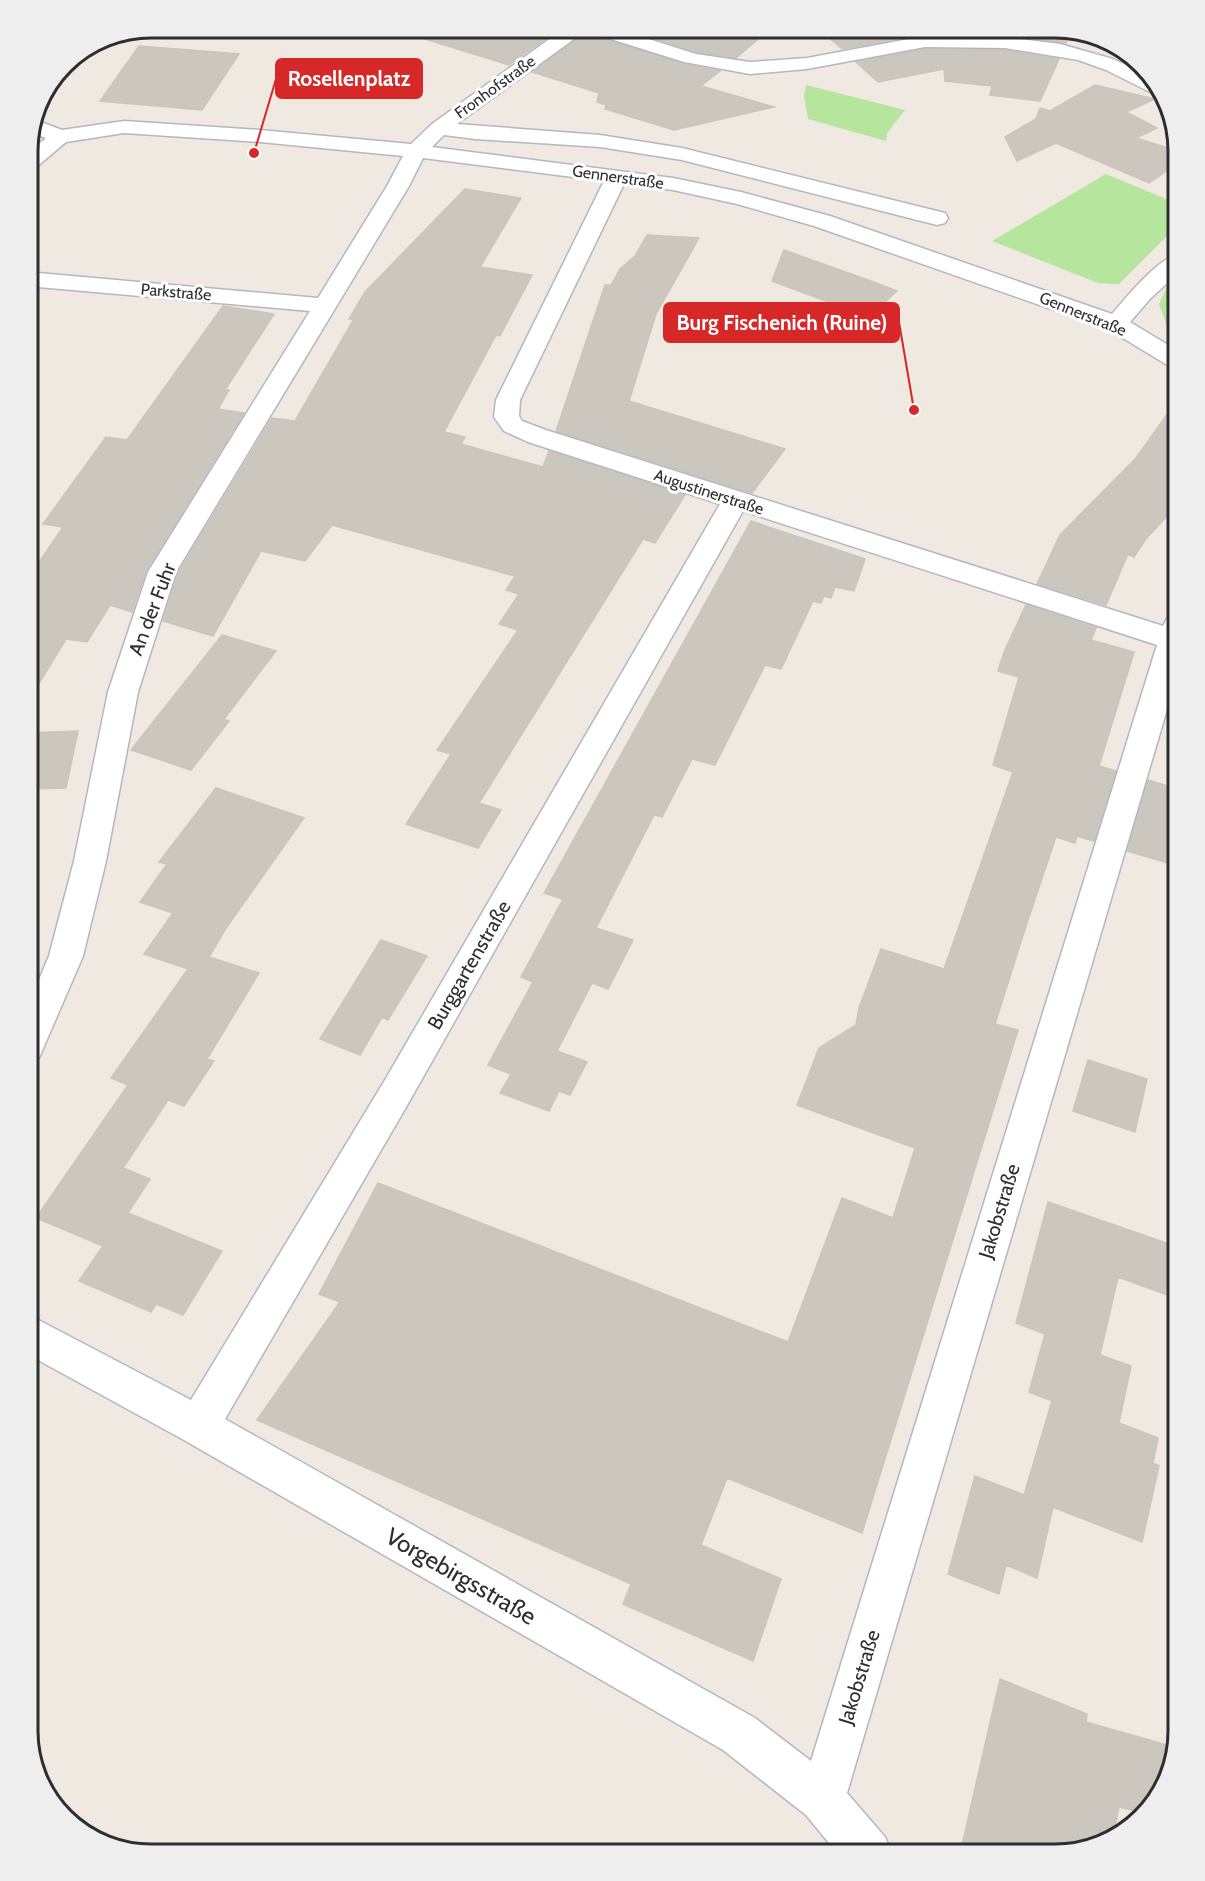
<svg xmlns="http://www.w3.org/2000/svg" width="1205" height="1881" font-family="Cabin,sans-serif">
<rect width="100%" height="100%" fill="#efe9e1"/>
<path fill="#b6e59e" d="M 806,85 L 905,110 L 887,133 L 886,141 L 808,119 L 804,96 Z
M 1106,174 L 1178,204 L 1178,225 L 1119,284 L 1098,283 L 992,241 Z
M 1178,276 L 1178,337 L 1169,332 L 1159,304 L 1169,283 Z"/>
<path fill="#cbc7bf" stroke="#cbc5ba" stroke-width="1.5" d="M 416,27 L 562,27 L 509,65 L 415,36 Z
M 619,27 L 772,27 L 736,58 L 697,52 Z
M 817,27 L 1063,27 L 1071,30 L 1066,43 L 1005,35 L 925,34 L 842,49 Z
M 585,33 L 684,64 L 720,71 L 701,86 L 774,107 L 674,130 L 605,109 L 606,105 L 597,102 L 599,93 L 532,72 Z
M 139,46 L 239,54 L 202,110 L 100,101 Z
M 925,49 L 1005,50 L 1059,59 L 1040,101 L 990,95 L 992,86 L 945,81 L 944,69 L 878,82 L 856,62 Z
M 1095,85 L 1155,99 L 1126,112 L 1157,128 L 1136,138 L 1178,151 L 1178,163 L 1149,183 L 1056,143 L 1017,161 L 1005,137 L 1036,119 L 1040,108 L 1050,111 Z
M 465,189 L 521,198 L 480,267 L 532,275 L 500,336 L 496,335 L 444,432 L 465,437 L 461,444 L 543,467 L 549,451 L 685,495 L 655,543 L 643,539 L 479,803 L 501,810 L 478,848 L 406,824 L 451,754 L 437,750 L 518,630 L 499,624 L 519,594 L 506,590 L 515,576 L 332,525 L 305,561 L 261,551 L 213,636 L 163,621 L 178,573 L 272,418 L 295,421 L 354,319 L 349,319 L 365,292 Z
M 647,235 L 699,238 L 656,314 L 629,401 L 785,449 L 752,493 L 556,431 L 605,285 L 611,285 L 620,269 L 635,256 Z
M 784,250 L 868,280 L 897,291 L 868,317 L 772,281 Z
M 223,306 L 274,314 L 225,390 L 229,390 L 218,409 L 244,413 L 146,571 L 132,612 L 110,605 L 87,642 L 66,639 L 27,703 L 27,580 L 63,527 L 43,524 L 106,437 L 127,440 Z
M 1178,399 L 1178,504 L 1145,540 L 1134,557 L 1128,554 L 1106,605 L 1037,584 L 1060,535 L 1136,458 Z
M 751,521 L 865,559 L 854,591 L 835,587 L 831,598 L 824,596 L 821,603 L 813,601 L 781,669 L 765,665 L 715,765 L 692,759 L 662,817 L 654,815 L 596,928 L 633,940 L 608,989 L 592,983 L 557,1051 L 587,1062 L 570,1095 L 559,1091 L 549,1111 L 500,1093 L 511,1074 L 488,1065 L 533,982 L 521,977 L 563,899 L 544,893 Z
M 1026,605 L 1096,628 L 1091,640 L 1134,652 L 1099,766 L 1116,771 L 1094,841 L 1077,836 L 1075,843 L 1056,837 L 1026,926 L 995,1024 L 1018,1030 L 862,1533 L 727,1478 L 701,1545 L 781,1579 L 753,1661 L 623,1604 L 631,1584 L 257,1420 L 340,1302 L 319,1294 L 378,1183 L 788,1342 L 842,1198 L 893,1218 L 915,1148 L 797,1105 L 819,1048 L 856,1025 L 859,1008 L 881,949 L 944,969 L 1013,772 L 993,765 L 1019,677 L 998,671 L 1004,652 Z
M 222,635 L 276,651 L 224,719 L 229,721 L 191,770 L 131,750 Z
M 78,731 L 66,788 L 27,789 L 27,733 Z
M 1148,780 L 1178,789 L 1178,866 L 1127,851 Z
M 216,788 L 304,818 L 226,928 L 209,957 L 259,973 L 207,1059 L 214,1061 L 184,1106 L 168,1100 L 123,1168 L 150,1179 L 128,1213 L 222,1251 L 183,1315 L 156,1304 L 151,1312 L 79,1281 L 103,1246 L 36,1218 L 128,1085 L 111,1078 L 188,969 L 144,954 L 173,913 L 140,902 L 167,864 L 159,862 Z
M 381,940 L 427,956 L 388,1020 L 382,1017 L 360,1055 L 320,1039 Z
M 1088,1060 L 1147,1079 L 1135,1132 L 1073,1111 Z
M 1048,1202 L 1178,1247 L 1178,1299 L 1118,1277 L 1100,1355 L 1131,1366 L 1119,1423 L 1158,1438 L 1153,1463 L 1159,1466 L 1142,1542 L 1050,1506 L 1053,1507 L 1037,1578 L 1006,1565 L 999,1594 L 948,1574 L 975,1476 L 1024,1495 L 1052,1401 L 1029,1392 L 1045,1334 L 1016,1323 Z
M 1000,1679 L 1087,1714 L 1086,1722 L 1174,1747 L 1161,1793 L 1140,1812 L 1119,1807 L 1113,1838 L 1109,1841 L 1054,1854 L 960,1854 Z"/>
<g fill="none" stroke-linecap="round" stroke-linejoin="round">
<defs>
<path id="minor" d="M 566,27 L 611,27 L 696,54 L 750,62 L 807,58 L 925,36 L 1005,37 L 1060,44 L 1113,59 L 1147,75 L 1164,94 L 1152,93 L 1106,70 L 1078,60 L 1005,48 L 925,47 L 807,69 L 750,74 L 684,62 L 585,31 L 457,124 L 600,135 L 682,148 L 945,213 L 948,218 L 945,223 L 937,225 L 682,160 L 600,147 L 475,139 L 444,135 L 432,147 L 673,178 L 741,192 L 830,216 L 1112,314 C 1127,297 1156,260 1178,254 L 1178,273 L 1150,299 L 1130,322 L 1178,351 L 1178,368 L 1169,366 L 1108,329 L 814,226 L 737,204 L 673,190 L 624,184 L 520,400 L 519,416 L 522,421 L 546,430 L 1163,626 L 1168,617 L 1178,614 L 1178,672 L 847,1793 L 885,1837 L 892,1854 L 838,1854 L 806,1815 L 723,1750 L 184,1440 L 27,1354 L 27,1314 L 191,1400 L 385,1080 L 720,504 L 528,442 L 504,431 L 494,417 L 496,400 L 604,181 L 423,158 L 409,186 L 176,572 L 138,692 L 106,861 L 83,956 L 39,1058 L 27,1063 L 27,1008 L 49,956 L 74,861 L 108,692 L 148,572 L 310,311 L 27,286 L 27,272 L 318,298 L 387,186 L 403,156 L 260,142 L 124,133 L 66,142 L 34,169 L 27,171 L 27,154 L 46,138 L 30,132 L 33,119 L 62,130 L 124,121 L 260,130 L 411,144 L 432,124 ZM 743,511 L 1157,645 L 811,1761 L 755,1718 L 225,1419 L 409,1102 Z"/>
</defs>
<use href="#minor" stroke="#b4b7c1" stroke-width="3"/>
<use href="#minor" fill="#fff" fill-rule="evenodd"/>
</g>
<g text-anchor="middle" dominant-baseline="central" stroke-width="6" stroke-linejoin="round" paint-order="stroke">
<g font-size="16" fill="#2e2e2e" stroke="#fff">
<text transform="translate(495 87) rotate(-36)">Fronhofstraße</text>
<text transform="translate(618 177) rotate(8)">Gennerstraße</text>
<text transform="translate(176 292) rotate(5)">Parkstraße</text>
<text transform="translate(1083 314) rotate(22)">Gennerstraße</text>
<text transform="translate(709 492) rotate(18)">Augustinerstraße</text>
</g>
<g font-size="20" fill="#2e2e2e" stroke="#fff">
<text transform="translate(152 609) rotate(-69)">An der Fuhr</text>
<text transform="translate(469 965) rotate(-60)">Burggartenstraße</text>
<text transform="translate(999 1211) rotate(-73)">Jakobstraße</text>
<text transform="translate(859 1677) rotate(-73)">Jakobstraße</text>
</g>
<g font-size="24" fill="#2e2e2e" stroke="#fff">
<text transform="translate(461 1576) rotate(30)">Vorgebirgsstraße</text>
</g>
</g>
<path d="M0 0H1205V1881H0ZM151 38H1055A113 113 0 0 1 1168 151V1731A113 113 0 0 1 1055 1844H151A113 113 0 0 1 38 1731V151A113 113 0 0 1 151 38Z" fill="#eee" fill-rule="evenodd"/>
<path fill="none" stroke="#2e2e2e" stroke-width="3" d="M151 38H1055A113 113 0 0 1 1168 151V1731A113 113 0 0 1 1055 1844H151A113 113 0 0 1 38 1731V151A113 113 0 0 1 151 38Z"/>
<path fill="none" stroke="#d62828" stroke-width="2" d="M254 153L276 79M914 410L899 322"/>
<g fill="#d62828" stroke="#fff" stroke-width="2">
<circle cx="254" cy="153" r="6"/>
<circle cx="914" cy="410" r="6"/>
</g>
<g fill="#d62828" stroke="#d62828" stroke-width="2">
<rect x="276" y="59" width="146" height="39" rx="6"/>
<rect x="664" y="303" width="235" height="39" rx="6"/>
</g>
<g font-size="21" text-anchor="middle" font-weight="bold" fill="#fff">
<text x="349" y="86">Rosellenplatz</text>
<text x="782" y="330">Burg Fischenich (Ruine)</text>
</g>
</svg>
